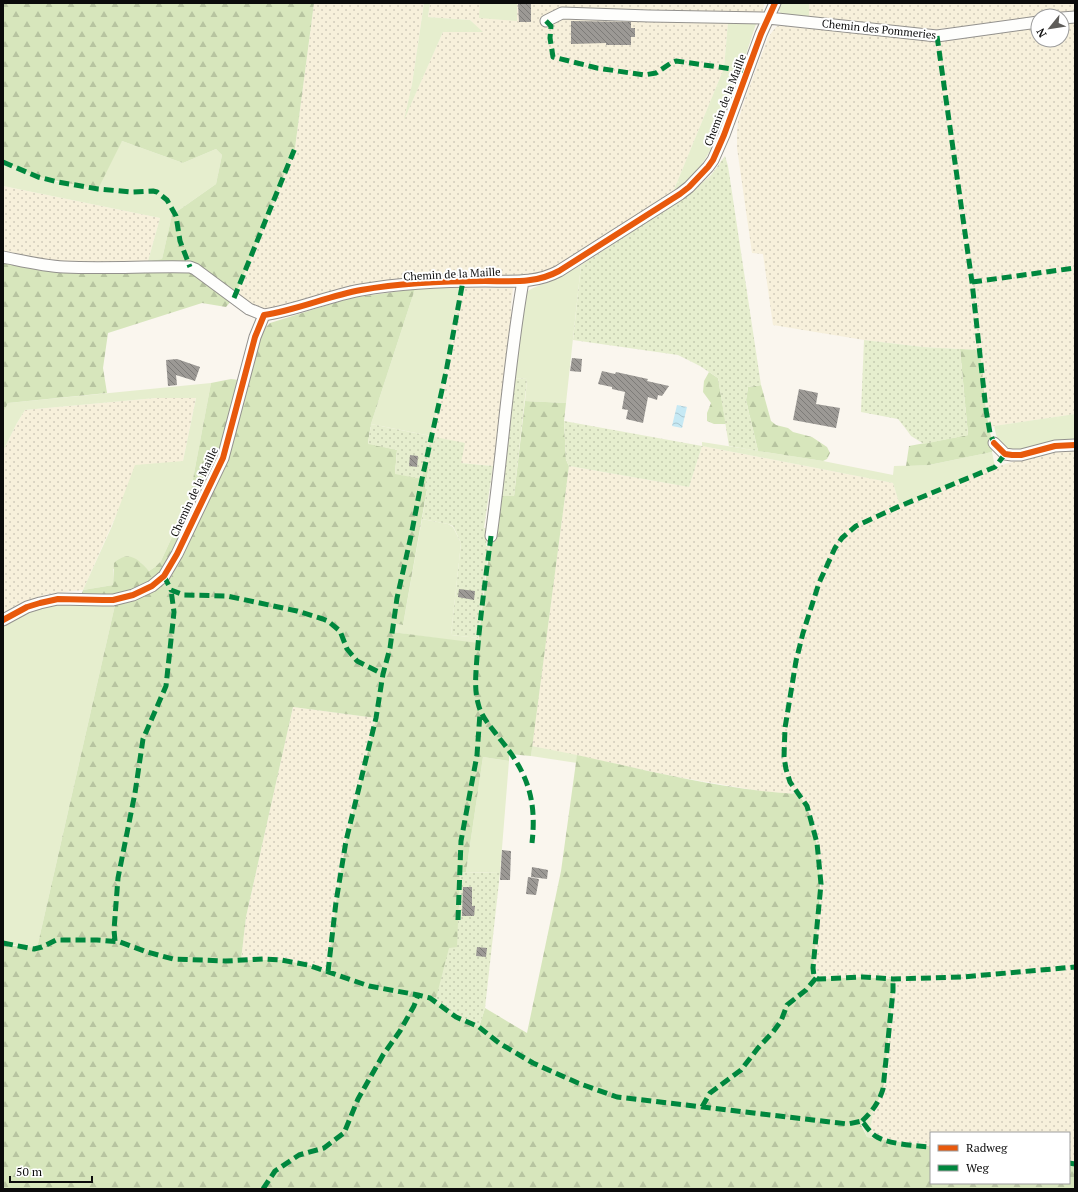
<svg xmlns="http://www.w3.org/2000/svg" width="1078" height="1192" font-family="'PT Serif',serif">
<defs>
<pattern id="farmland-dots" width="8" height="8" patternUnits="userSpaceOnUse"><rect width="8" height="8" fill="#f7f0db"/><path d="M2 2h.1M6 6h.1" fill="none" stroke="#d2ccbb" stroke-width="1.8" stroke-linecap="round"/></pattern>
<pattern id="forest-firs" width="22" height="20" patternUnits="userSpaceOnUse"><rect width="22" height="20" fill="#d7e6bc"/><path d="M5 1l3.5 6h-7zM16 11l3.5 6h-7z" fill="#b7c4a0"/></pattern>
<pattern id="park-dots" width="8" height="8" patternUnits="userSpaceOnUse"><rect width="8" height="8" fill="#e6eece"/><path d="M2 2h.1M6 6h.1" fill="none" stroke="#c4cbb0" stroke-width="1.8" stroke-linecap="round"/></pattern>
<pattern id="water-waves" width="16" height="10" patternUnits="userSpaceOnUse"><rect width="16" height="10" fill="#c6e9f4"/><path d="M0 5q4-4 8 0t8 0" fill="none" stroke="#a9c6d0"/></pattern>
<pattern id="building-back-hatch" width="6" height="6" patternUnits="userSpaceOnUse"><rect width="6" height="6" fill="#9c9995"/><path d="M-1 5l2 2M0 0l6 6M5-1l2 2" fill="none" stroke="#7d7b78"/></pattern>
</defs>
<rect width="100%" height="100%" fill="#faf6ee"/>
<path fill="url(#farmland-dots)" d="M 314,3 L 424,3 L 412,84 L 405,117 L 443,32 L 482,32 L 470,20 L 428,17 L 430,3 L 764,3 L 763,12 L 759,14 L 728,22 L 724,68 L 673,192 L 562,263 L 547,271 L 521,276 L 467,275 L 379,283 L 269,310 L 253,305 L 236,294 L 295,148 Z
M 809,3 L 1075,3 L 1075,12 L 1038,16 L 973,26 L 936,29 L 903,28 L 809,19 Z
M 1075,21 L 1075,414 L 989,427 L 979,350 L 923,347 L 864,340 L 773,325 L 763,254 L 752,253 L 737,148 L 737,132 L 738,121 L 745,99 L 768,38 L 772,32 L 777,26 L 784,26 L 847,31 L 938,42 L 1038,27 L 1038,40 L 1062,40 L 1062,23 Z
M 3,186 L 160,218 L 148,261 L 126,263 L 54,263 L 3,253 Z
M 462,287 L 513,288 L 511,308 L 512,318 L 495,466 L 461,463 L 431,437 L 446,372 Z
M 196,397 L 183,461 L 122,502 L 83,590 L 48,594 L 35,598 L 22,603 L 3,612 L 3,451 L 17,423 L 25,410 L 156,398 Z
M 702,446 L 893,483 L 900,506 L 995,467 L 1038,455 L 1057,451 L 1075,450 L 1075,1164 L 1069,1163 L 1069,1133 L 931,1133 L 931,1147 L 886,1141 L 877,1138 L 870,1131 L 874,1108 L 879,1101 L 883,1084 L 893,991 L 893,979 L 877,977 L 849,977 L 818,979 L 814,976 L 813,968 L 821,884 L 819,865 L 817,843 L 811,818 L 807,806 L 798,794 L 765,792 L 672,776 L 532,746 L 569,466 L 689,487 Z
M 293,707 L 376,718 L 346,841 L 336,902 L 328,972 L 308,965 L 241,960 L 246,917 Z"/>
<path fill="#e6eece" d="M 424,3 L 430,3 L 428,17 L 470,20 L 483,32 L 443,32 L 404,120 L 412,84 Z
M 480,3 L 517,3 L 517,21 L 479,18 Z
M 780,3 L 809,3 L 809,19 L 782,15 L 778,9 Z
M 728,22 L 747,22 L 756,24 C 747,51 738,79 729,106 C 721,126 714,146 702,164 C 695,176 684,184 673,192 L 724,68 Z
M 122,141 L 183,163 L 216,149 L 222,155 L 216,184 L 172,215 L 162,259 L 148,261 L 160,218 L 3,186 L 3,162 L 38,177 L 58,182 Z
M 581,265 L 566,403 L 525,401 L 527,379 L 513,378 L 526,292 L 533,288 L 558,278 Z
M 462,287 L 446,372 L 431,436 L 371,424 L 415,289 Z
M 211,383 L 189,500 L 161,561 L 155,567 L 149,571 L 140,562 L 113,569 L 113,585 L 83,590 L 112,526 L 135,465 L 183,461 L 196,398 L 156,398 L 25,410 L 17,423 L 3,451 L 3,413 L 8,403 Z
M 1075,414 L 1075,440 L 1023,449 L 1012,450 L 1000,443 L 997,438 L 994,426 Z
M 702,442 L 823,461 L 893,475 L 894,466 L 929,465 L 992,452 L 995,467 L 900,506 L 893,483 L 702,446 Z
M 422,519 L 448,524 L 453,527 L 461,543 L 451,635 L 478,638 L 478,644 L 392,632 L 393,623 L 403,625 Z
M 54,604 L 115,605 L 37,948 L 34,949 L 3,943 L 3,624 L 22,614 Z
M 532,746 L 577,755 L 577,763 L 531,756 Z
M 483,757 L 509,761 L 500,873 L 466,872 Z
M 874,1108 L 870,1131 L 877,1138 L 867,1137 C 859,1118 862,1122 874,1108 Z"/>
<path fill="url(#forest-firs)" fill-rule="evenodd" d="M 3,3 L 314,3 L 295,148 L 236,294 L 197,267 L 146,264 L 148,261 L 162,259 L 172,215 L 216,184 L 222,155 L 216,149 L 183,163 L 122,141 L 98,189 L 38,177 L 3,162 Z
M 3,261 L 193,271 L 232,300 L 226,307 L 202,303 L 108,333 L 103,368 L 107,393 L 8,403 L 3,413 Z
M 415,289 L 371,424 L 368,443 L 397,450 L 395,474 L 425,465 L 429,467 L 425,488 L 427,489 L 403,625 L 393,623 L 392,632 L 478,643 L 491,536 L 500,496 L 514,496 L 525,401 L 566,403 L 564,421 L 566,460 L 569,466 L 531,756 L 509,754 L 509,761 L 483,757 L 466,872 L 460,872 L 479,1027 L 485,1008 L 527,1033 L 561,871 L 577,755 C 650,771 723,790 798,794 C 807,805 811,816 814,830 C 825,877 818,920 813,968 L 814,976 L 818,979 L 863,977 L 893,979 L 893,991 L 883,1089 C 879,1102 872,1112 862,1121 L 861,1125 L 867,1137 L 931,1147 L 931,1183 L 1069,1183 L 1069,1163 L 1075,1164 L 1075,1189 L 3,1189 L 3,943 L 14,946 L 37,948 L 115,605 C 136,601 155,591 171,577 L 227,460 L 260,337 L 263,330 L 270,323 L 350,298 ZM 293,707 L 376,718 L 346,841 L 336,902 L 328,972 L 308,965 L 281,960 L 241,960 L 246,917 Z
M 960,349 L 980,350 L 986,410 L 990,433 L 994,443 L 992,452 L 929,465 L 906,466 L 909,446 L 968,435 Z
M 709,372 L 718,378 L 726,424 L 714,424 L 707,421 L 707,413 L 711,403 L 703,392 L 704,381 Z
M 231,379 L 239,380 L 219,457 L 169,560 L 158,577 L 131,592 L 116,596 L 81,596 L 83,590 L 113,585 L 114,563 C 129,550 138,559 149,571 L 155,567 L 161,561 L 189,500 L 211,383 Z
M 761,385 L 771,421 L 776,425 L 788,428 L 793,432 L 812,437 L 827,447 L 830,453 L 827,459 L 823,461 L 758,451 L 746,400 L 748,387 Z"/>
<path fill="url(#park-dots)" d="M 725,156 L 728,166 L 761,385 L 748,387 L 746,400 L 758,451 L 729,446 L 718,378 L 700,366 L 678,355 L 573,340 L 581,265 L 688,195 L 711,175 Z
M 864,340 L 923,347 L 960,349 L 968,435 L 924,444 L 911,436 L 906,429 L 898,419 L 861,412 Z
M 513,378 L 527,379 L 514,496 L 500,496 Z
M 564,421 L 702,446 L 689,487 L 569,466 L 566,460 Z
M 371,424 L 465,443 L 461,463 L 493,466 L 484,528 L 488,528 L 486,546 L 489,546 L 478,638 L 451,635 L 461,543 L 453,526 L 448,524 L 422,519 L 427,489 L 425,488 L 429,467 L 425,465 L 422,479 L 395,474 L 397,450 L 368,444 Z
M 460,872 L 500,873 L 485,1008 L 479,1027 L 456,1017 L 435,1002 L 449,948 L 457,947 Z"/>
<path fill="url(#water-waves)" d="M 677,405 L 687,407 L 682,428 L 672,426 Z"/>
<path fill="url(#building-back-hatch)" d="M 531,3 L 531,22 L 519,22 L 518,4 Z
M 571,21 L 631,22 L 631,28 L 635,28 L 635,37 L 631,37 L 631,45 L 606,45 L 606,43 L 571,44 Z
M 572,358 L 582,359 L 581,372 L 570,371 Z
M 177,359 L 200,367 L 195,381 L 176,375 L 177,385 L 168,386 L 166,360 Z
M 602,371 L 615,374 L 616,372 L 648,379 L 647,381 L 669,386 L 662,396 L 658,395 L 657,400 L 648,397 L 643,423 L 626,419 L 628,410 L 622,409 L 625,392 L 612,389 L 612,387 L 598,384 Z
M 799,389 L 818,393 L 816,404 L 840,408 L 836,428 L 793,420 Z
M 410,455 L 418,456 L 417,467 L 409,466 Z
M 459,589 L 475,591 L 474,600 L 458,597 Z
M 502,850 L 511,851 L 510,880 L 500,880 Z
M 532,867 L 548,870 L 547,879 L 531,877 Z
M 528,877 L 539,879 L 536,895 L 526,894 Z
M 463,887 L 472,887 L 472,906 L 475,906 L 474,916 L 462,916 Z
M 477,947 L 487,948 L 486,957 L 476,956 Z"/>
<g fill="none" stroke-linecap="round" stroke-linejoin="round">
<defs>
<path id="minor" d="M 1062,18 L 1075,17
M 546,21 L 562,13 L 649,16 L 768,18 L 937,36 L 1038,22
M 3,257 C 23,261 43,266 64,267 C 106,269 148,266 190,267 L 195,269 L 249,309 L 264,315
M 994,443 L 1005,454 L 1012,455 L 1021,455 L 1055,446 L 1075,445
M 491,536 C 503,451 508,366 523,281
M 3,620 L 27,607 L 40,603 L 58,599 L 103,600 L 113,600 L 133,595 L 152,586 L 164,576 L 177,554 L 223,458 L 255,337 L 264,315 C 297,310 328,296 361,290 C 401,283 444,281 485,281 C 511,281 535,284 559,271 L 680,194 L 689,187 L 708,167 L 713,160 L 724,135 L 761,34 L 775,3"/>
</defs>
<use href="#minor" stroke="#93918d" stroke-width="13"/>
<use href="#minor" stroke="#fefefc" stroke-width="11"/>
<path stroke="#00873e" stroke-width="5" stroke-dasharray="10 5" stroke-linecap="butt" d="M 546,21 L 551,26 L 550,38 L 553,57 L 597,68 L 644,75 L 656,73 L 671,63 L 676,61 L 747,71
M 937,36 L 972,282 L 986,410 L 990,433 L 994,443
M 3,162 L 38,177 L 58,182 L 98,189 L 132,192 L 153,191 L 157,192 L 167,200 L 176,216 L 180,241 L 190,267
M 972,282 L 1075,268
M 234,298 L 295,148
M 1005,454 L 995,467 L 900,506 L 856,526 L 842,538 L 835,548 L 819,583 L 803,633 L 796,661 L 785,728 L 784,757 L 786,769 L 790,782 L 807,806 L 817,843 L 821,884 L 813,968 L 814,976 L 818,979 L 863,977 L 893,979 L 962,977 L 1075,967
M 491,536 C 486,576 480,617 477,657 C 476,672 474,688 478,703 C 481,717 491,727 500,739 C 527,772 537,799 532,843
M 164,576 L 171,590 L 184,595 L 227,596 L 297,611 L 323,619 L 328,621 L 340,631 L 347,649 L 357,661 L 383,674
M 458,920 L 461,841 L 477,755 L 480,713
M 115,941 L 114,930 L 118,878 L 135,793 L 143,739 L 166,686 L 174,612 L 171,590
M 3,943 L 34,949 L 42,947 L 56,940 L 97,940 L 120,942 L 147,952 L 173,959 L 226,961 L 263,959 L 281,960 L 308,965 L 369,986 L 418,995 L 430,998 L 456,1017 L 479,1027 L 499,1043 L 533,1063 L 578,1083 L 617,1097 L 848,1124 L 862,1121 C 866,1126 871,1134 877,1137 C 889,1144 917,1146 931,1147
M 328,972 L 336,902 L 346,841 L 376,718 L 383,674 L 390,648 L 397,598 L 411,536 L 422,479 L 446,372 L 463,281
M 702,1107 L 710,1093 L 741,1070 L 758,1048 L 773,1032 L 781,1021 L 787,1005 L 806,990 L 816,978
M 862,1121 C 872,1112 879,1102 883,1089 L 893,991 L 893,979
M 1069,1163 L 1075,1164
M 263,1189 L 275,1171 L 299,1155 L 324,1148 L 344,1133 L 358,1099 L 383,1055 L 400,1031 L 414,1006 L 418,995"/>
<defs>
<path id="cycleway" d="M 994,443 L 1005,454 L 1012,455 L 1021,455 L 1055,446 L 1075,445
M 3,620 L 27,607 L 40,603 L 58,599 L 103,600 L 113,600 L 133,595 L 152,586 L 164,576 L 177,554 L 223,458 L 255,337 L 264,315 C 297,310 328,296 361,290 C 401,283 444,281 485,281 C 511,281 535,284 559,271 L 680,194 L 689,187 L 708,167 L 713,160 L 724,135 L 761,34 L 775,3"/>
</defs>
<use href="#cycleway" stroke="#fff" stroke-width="8"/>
<use href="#cycleway" stroke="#e8590c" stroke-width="6"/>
</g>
<g text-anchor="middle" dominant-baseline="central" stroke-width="4" stroke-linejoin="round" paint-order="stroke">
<g font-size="11" fill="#0b0b0b" stroke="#fff">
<text transform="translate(879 29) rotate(6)">Chemin des Pommeries</text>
<text transform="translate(725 100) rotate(-69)">Chemin de la Maille</text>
<text transform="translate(452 274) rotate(-3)">Chemin de la Maille</text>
<text transform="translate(194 492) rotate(-65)">Chemin de la Maille</text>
</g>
</g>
<rect width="1078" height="1192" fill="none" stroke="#0b0b0b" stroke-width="8"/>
<rect x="930" y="1132" width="140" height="52" fill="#ffffff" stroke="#9d9d9d"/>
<rect x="938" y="1145" width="20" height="6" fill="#e8590c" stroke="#9d9d9d"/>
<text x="966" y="1152" font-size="12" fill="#0b0b0b">Radweg</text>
<rect x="938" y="1165" width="20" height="6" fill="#00873e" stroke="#9d9d9d"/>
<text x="966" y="1172" font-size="12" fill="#0b0b0b">Weg</text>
<g transform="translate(1050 28) rotate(240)"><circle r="19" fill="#ffffff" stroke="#9d9d9d"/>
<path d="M0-3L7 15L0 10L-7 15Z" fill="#5f5d5a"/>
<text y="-6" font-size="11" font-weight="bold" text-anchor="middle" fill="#0b0b0b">N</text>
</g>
<path d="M10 1176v6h82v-6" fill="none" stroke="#0b0b0b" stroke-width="2"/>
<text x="16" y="1176" font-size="12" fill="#0b0b0b" stroke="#ffffff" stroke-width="3" paint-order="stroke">50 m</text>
</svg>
